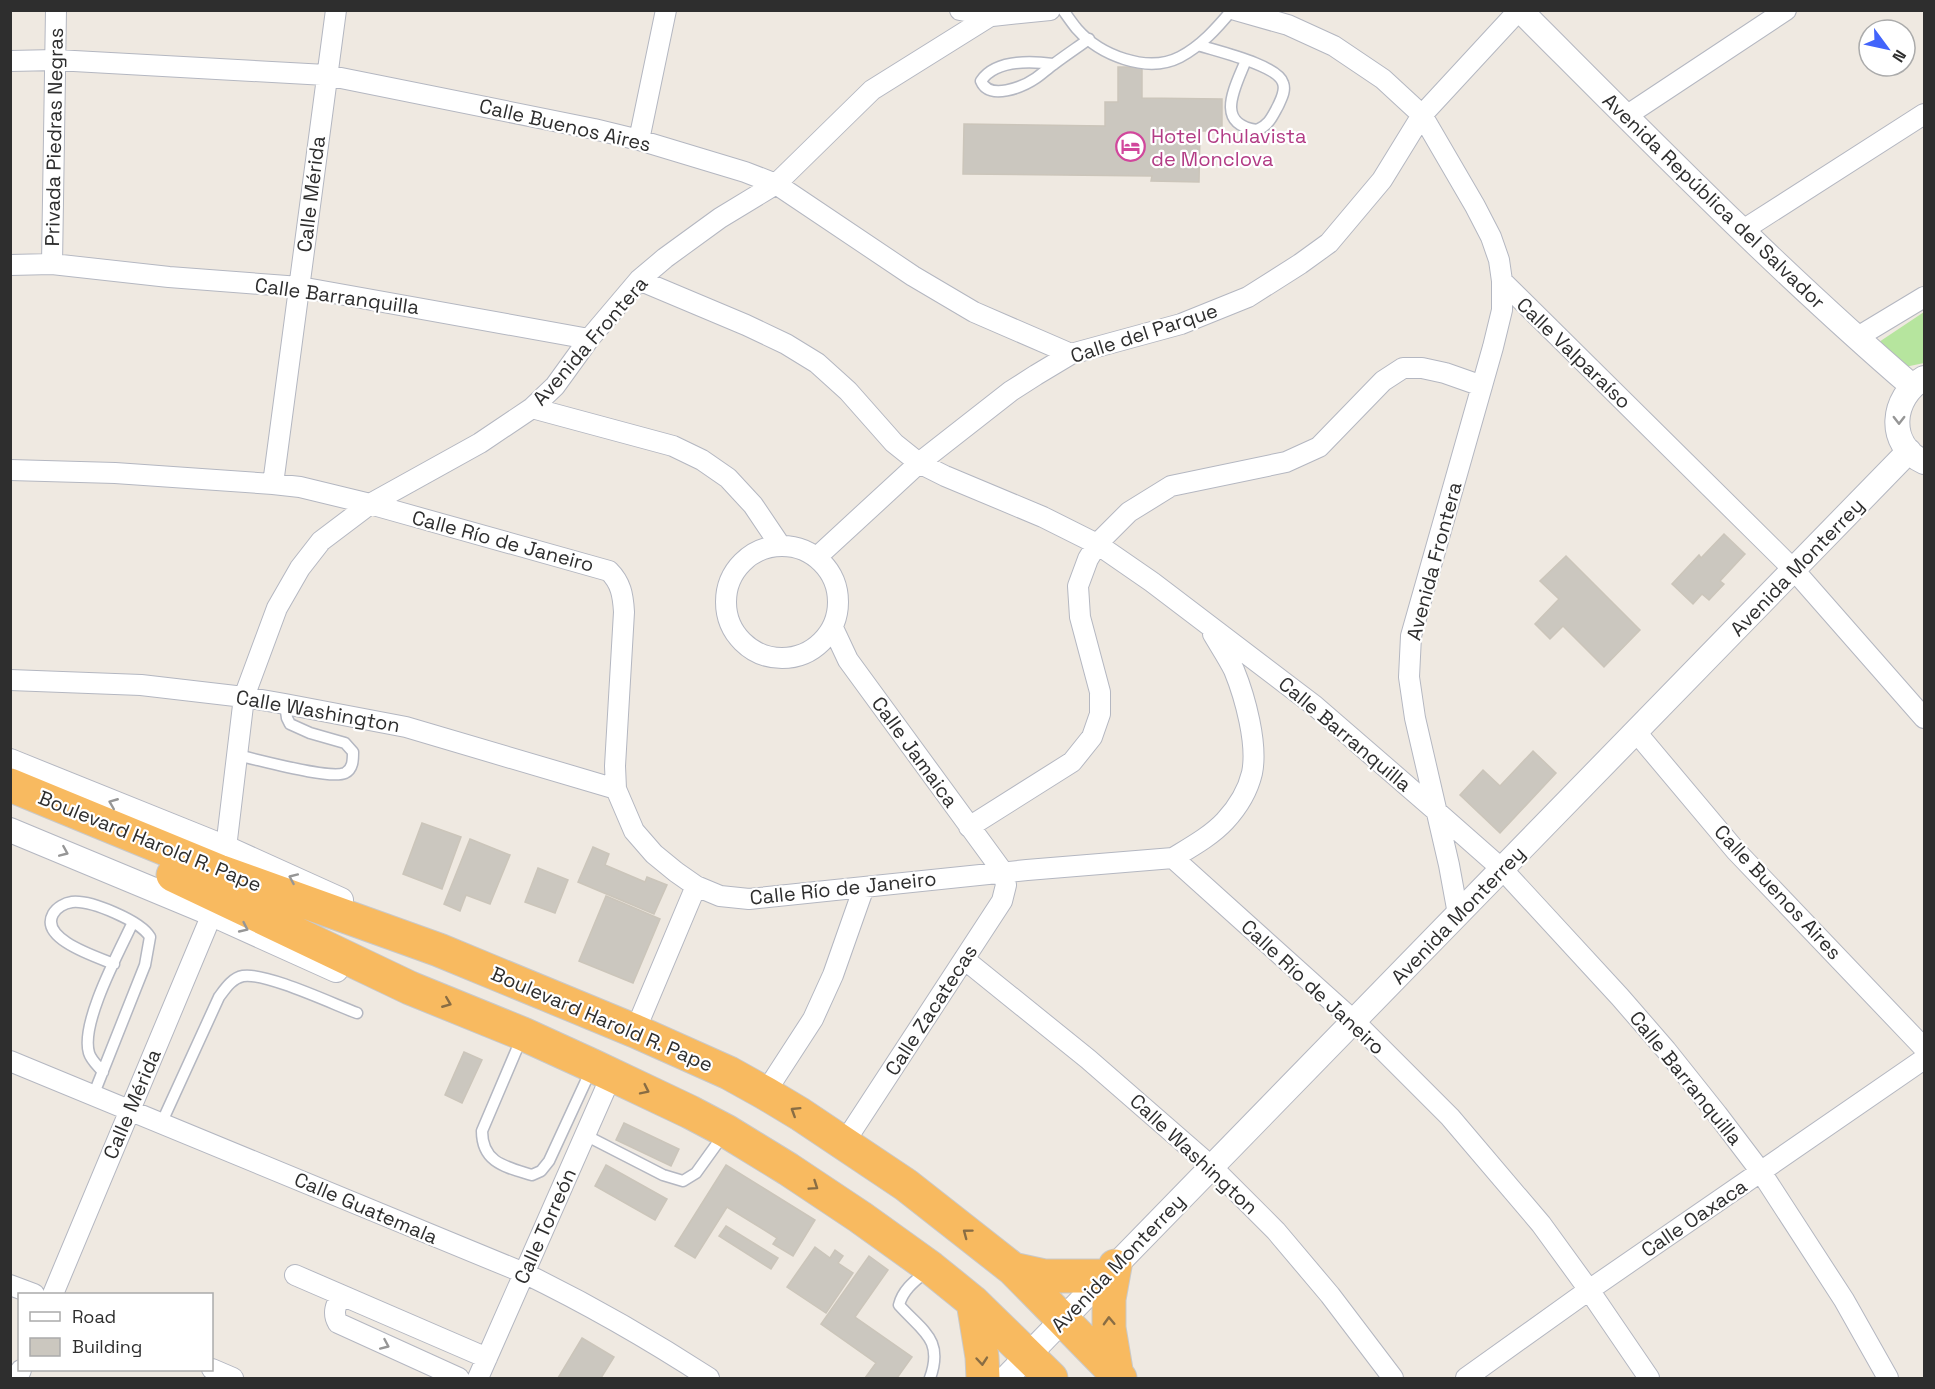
<svg xmlns="http://www.w3.org/2000/svg" width="1935" height="1389" font-family="'Space Grotesk',sans-serif">
<rect width="100%" height="100%" fill="#efe9e1"/>
<path fill="#b6e59e" d="M 1924,312 L 1924,363 L 1905,367 L 1879,342 Z"/>
<path fill="#cbc7bf" stroke="#cbc5ba" stroke-width="1.5" d="M 1118,67 L 1142,67 L 1142,98 L 1222,99 L 1222,131 L 1200,131 L 1199,182 L 1151,181 L 1152,176 L 963,174 L 964,124 L 1105,126 L 1105,102 L 1118,102 Z
M 1724,534 L 1745,554 L 1720,581 L 1724,584 L 1709,600 L 1702,594 L 1693,604 L 1672,584 L 1699,555 L 1701,558 Z
M 1566,556 L 1640,630 L 1604,667 L 1563,626 L 1550,639 L 1535,624 L 1559,599 L 1540,581 Z
M 1533,751 L 1556,773 L 1500,833 L 1460,795 L 1483,770 L 1500,786 Z
M 422,823 L 461,837 L 442,889 L 403,874 Z
M 470,839 L 510,855 L 490,904 L 466,895 L 460,911 L 444,904 Z
M 593,847 L 609,854 L 605,865 L 645,882 L 647,877 L 667,885 L 654,914 L 578,882 Z
M 538,868 L 568,880 L 555,913 L 525,902 Z
M 606,896 L 660,919 L 633,983 L 579,961 Z
M 464,1052 L 482,1060 L 462,1103 L 445,1095 Z
M 624,1123 L 679,1149 L 671,1166 L 616,1140 Z
M 606,1165 L 667,1199 L 655,1220 L 595,1186 Z
M 726,1165 L 815,1220 L 793,1256 L 773,1244 L 777,1238 L 727,1207 L 695,1258 L 675,1246 Z
M 726,1226 L 778,1258 L 771,1269 L 719,1236 Z
M 815,1247 L 830,1258 L 835,1250 L 843,1256 L 838,1263 L 853,1273 L 826,1313 L 787,1287 Z
M 869,1256 L 888,1270 L 855,1317 L 912,1357 L 897,1378 L 865,1378 L 876,1363 L 821,1324 Z
M 582,1338 L 614,1357 L 601,1378 L 558,1378 Z"/>
<g fill="none" stroke-linecap="round" stroke-linejoin="round">
<defs>
<path id="service" d="M 1063,10 C 1068,17 1072,23 1077,29 C 1100,55 1147,74 1180,57 C 1201,46 1217,28 1232,10
M 1198,45 C 1216,51 1278,65 1283,83 C 1286,91 1281,99 1278,106 C 1272,117 1269,125 1257,130 C 1213,124 1236,86 1246,60
M 1053,64 C 1030,61 995,60 981,81 C 989,101 1023,87 1036,78 C 1042,74 1048,68 1054,64 C 1066,55 1078,47 1089,39
M 236,755 C 257,759 329,780 345,773 C 353,769 353,760 353,752 L 345,743 L 310,733 L 290,724 L 287,718 L 285,704
M 522,1037 L 482,1131 C 482,1163 506,1167 532,1175 L 541,1171 L 549,1161 L 591,1070
M 103,1072 C 98,1066 91,1060 89,1053 C 80,1023 120,950 133,922
M 93,1096 L 145,965 L 150,937 C 141,921 91,900 72,902 C 65,903 57,907 53,914 C 39,939 97,957 114,964
M 161,1124 L 219,997 C 225,989 232,978 243,976 C 265,972 333,1004 357,1013
M 585,1135 L 663,1175 L 683,1181 L 696,1173 L 724,1134
M 928,1270 C 916,1280 903,1289 899,1305 C 922,1331 944,1339 930,1378"/>
<path id="minor" d="M 960,10 L 992,16 L 1050,10
M 1235,10 L 1288,25 L 1334,46 L 1383,79 L 1422,115 L 1475,206 L 1491,237 L 1499,260 L 1502,281 L 1794,570 L 1924,718
M 10,61 L 56,60 L 326,75 L 594,129 L 639,140 L 745,172 L 776,184 L 913,276 L 974,312 L 1071,354
M 1626,116 L 1786,10
M 639,140 L 666,10
M 1743,230 L 1924,114
M 52,264 L 56,10
M 10,265 L 52,264 L 169,277 L 300,287 L 589,339
M 639,280 L 746,325 L 786,344 L 817,363 L 848,391 L 894,443 L 919,463 L 945,476 L 1043,517 L 1097,544 L 1152,582 L 1315,706 L 1435,810 L 1502,869 L 1620,997 L 1666,1050 L 1717,1114 L 1761,1172 L 1844,1300 L 1888,1378
M 1856,338 L 1924,297
M 532,408 L 673,446 L 702,460 L 728,478 L 753,505 L 780,545
M 10,470 L 115,473 L 273,484 L 300,487 L 370,504 L 609,571 C 621,583 623,595 624,612 L 615,766 L 616,789 L 634,831 L 654,854 L 676,872 L 696,886 L 720,896 L 749,899 L 1027,870 L 1173,858 L 1354,1021 L 1450,1117 L 1541,1224 L 1589,1290 L 1649,1378
M 273,484 L 336,10
M726 602a56 56 0 1 1 112 0a56 56 0 1 1-112 0Z
M 817,557 L 919,463 L 1011,391 L 1036,375 L 1071,354 L 1181,324 L 1248,297 L 1300,264 L 1329,243 L 1382,180 L 1422,115 L 1519,10
M 833,628 L 848,660 L 1003,872 L 1006,885 L 1002,901 L 844,1143
M 10,680 L 141,685 L 244,697 L 285,704 L 406,727 L 616,789
M 1636,732 L 1736,851 L 1924,1048
M 969,827 L 1072,762 L 1092,737 L 1100,714 L 1100,692 L 1080,617 L 1078,586 L 1088,559 L 1097,544 L 1129,512 L 1171,486 L 1286,462 L 1319,447 L 1383,381 L 1403,368 L 1422,368 L 1445,373 L 1482,386
M 226,848 L 244,697 L 277,608 L 300,568 L 321,541 L 370,504 L 480,443 L 532,408 L 555,386 L 589,339 L 639,280 L 665,258 L 720,218 L 776,184 L 872,90 L 1000,10
M 1173,858 C 1191,847 1211,836 1225,821 C 1237,808 1248,790 1252,773 C 1258,744 1245,697 1234,670 C 1228,658 1220,646 1213,634
M 1458,914 L 1449,865 L 1415,718 L 1409,677 L 1411,636 L 1493,347 L 1502,310 L 1502,281
M 964,959 L 1088,1059 L 1212,1167 L 1276,1231 L 1330,1295 L 1393,1378
M 635,1031 L 696,886
M 10,1061 L 524,1273 C 588,1304 649,1339 709,1378
M 765,1093 L 813,1019 L 833,975 L 864,887
M 295,1275 L 487,1358
M 10,1285 L 34,1294
M 53,1294 L 212,914
M 341,1295 C 336,1305 332,1313 338,1323 L 459,1378
M 212,1369 L 233,1378
M 17,1378 L 21,1370
M 478,1378 L 612,1074
M 1466,1378 L 1589,1290 L 1924,1059"/>
<path id="tertiary" d="M 1520,10 C 1648,138 1775,268 1912,386
M 1924,378 C 1891,397 1886,445 1924,462
M 10,761 L 226,848 L 341,900
M 10,830 L 212,914 L 336,970
M 1006,1378 L 1909,451"/>
<path id="trunk" d="M 10,785 L 219,871 L 439,950 L 635,1031 L 729,1073 L 765,1093 L 800,1114 L 906,1185 L 1013,1269 L 1120,1378
M 173,875 L 410,988 L 523,1034 L 593,1066 L 690,1112 L 726,1131 L 788,1169 L 860,1217 L 931,1268 L 973,1302 L 1051,1378
M 1115,1266 L 1109,1299 L 1109,1328 L 1117,1376
M 1013,1269 L 1045,1276 L 1105,1276
M 973,1302 L 982,1357 L 983,1378"/>
</defs>
<use href="#service" stroke="#b4b7c1" stroke-width="13"/>
<use href="#minor" stroke="#b4b7c1" stroke-width="22"/>
<use href="#tertiary" stroke="#b4b7c1" stroke-width="26"/>
<use href="#trunk" stroke="#c9c9c9" stroke-width="35"/>
<use href="#service" stroke="#fff" stroke-width="10"/>
<use href="#minor" stroke="#fff" stroke-width="20"/>
<use href="#tertiary" stroke="#fff" stroke-width="24"/>
<use href="#trunk" stroke="#f8ba60" stroke-width="33"/>
</g>
<defs><path id="oneway-chevron" d="M-2-3.5L2.5 0L-2 3.5" fill="none" stroke-width="1.6" stroke-linecap="round" stroke-linejoin="round" transform="scale(1.5)"/></defs>
<g stroke="#969696">
<use href="#oneway-chevron" transform="translate(1899 420) rotate(90)"/>
<use href="#oneway-chevron" transform="translate(113 803) rotate(-158)"/>
<use href="#oneway-chevron" transform="translate(64 852) rotate(23)"/>
<use href="#oneway-chevron" transform="translate(293 878) rotate(-156)"/>
<use href="#oneway-chevron" transform="translate(244 928) rotate(25)"/>
<use href="#oneway-chevron" transform="translate(385 1345) rotate(24)"/>
</g>
<g stroke="#896d44">
<use href="#oneway-chevron" transform="translate(447 1003) rotate(22)"/>
<use href="#oneway-chevron" transform="translate(645 1090) rotate(26)"/>
<use href="#oneway-chevron" transform="translate(795 1111) rotate(-148)"/>
<use href="#oneway-chevron" transform="translate(814 1186) rotate(34)"/>
<use href="#oneway-chevron" transform="translate(967 1233) rotate(-143)"/>
<use href="#oneway-chevron" transform="translate(1109 1321) rotate(-92)"/>
<use href="#oneway-chevron" transform="translate(982 1361) rotate(85)"/>
</g>
<defs>
<symbol id="hotel-ring" viewBox="-11 -11 22 22"><circle r="9.5" fill="#fff" stroke="#d1479c" stroke-width="1.5"/><path d="M-6-4.5h1.5V1H6V5H4.5V3h-9V5H-6ZM-4 0a1.8 1.8 0 1 1 3.6 0ZM.5 0V-2.5h3Q6-2.5 6 0Z" fill="#d1479c"/></symbol>
</defs>
<g fill-rule="evenodd">
<use href="#hotel-ring" x="1114" y="130" width="33" height="33"/>
</g>
<g text-anchor="middle" dominant-baseline="central" stroke-width="4.5" stroke-linejoin="round" paint-order="stroke">
<g font-size="20" fill="#2e2e2e" stroke="#fff">
<text transform="translate(565 125) rotate(13)">Calle Buenos Aires</text>
<text transform="translate(54 137) rotate(-89)">Privada Piedras Negras</text>
<text transform="translate(311 194) rotate(-83)">Calle Mérida</text>
<text transform="translate(1714 201) rotate(44)">Avenida República del Salvador</text>
<text transform="translate(337 296) rotate(8)">Calle Barranquilla</text>
<text transform="translate(1144 333) rotate(-18)">Calle del Parque</text>
<text transform="translate(590 341) rotate(-49)">Avenida Frontera</text>
<text transform="translate(1574 353) rotate(44)">Calle Valparaíso</text>
<text transform="translate(503 541) rotate(15)">Calle Río de Janeiro</text>
<text transform="translate(1434 561) rotate(-75)">Avenida Frontera</text>
<text transform="translate(1797 567) rotate(-46)">Avenida Monterrey</text>
<text transform="translate(318 711) rotate(10)">Calle Washington</text>
<text transform="translate(1345 734) rotate(40)">Calle Barranquilla</text>
<text transform="translate(915 752) rotate(54)">Calle Jamaica</text>
<text transform="translate(150 841) rotate(22)">Boulevard Harold R. Pape</text>
<text transform="translate(843 888) rotate(-6)">Calle Río de Janeiro</text>
<text transform="translate(1778 892) rotate(47)">Calle Buenos Aires</text>
<text transform="translate(1458 915) rotate(-46)">Avenida Monterrey</text>
<text transform="translate(1313 987) rotate(43)">Calle Río de Janeiro</text>
<text transform="translate(931 1010) rotate(-57)">Calle Zacatecas</text>
<text transform="translate(602 1019) rotate(23)">Boulevard Harold R. Pape</text>
<text transform="translate(1686 1078) rotate(51)">Calle Barranquilla</text>
<text transform="translate(132 1104) rotate(-67)">Calle Mérida</text>
<text transform="translate(1194 1154) rotate(43)">Calle Washington</text>
<text transform="translate(366 1208) rotate(23)">Calle Guatemala</text>
<text transform="translate(1694 1218) rotate(-34)">Calle Oaxaca</text>
<text transform="translate(545 1226) rotate(-66)">Calle Torreón</text>
<text transform="translate(1118 1263) rotate(-46)">Avenida Monterrey</text>
</g>
<g font-size="20" fill="#b23c85" stroke="#fff" text-anchor="start">
<text x="1151" y="136">Hotel Chulavista<tspan x="1151" dy="23">de Monclova</tspan></text>
</g>
</g>
<rect width="1935" height="1389" fill="none" stroke="#2e2e2e" stroke-width="24"/>
<rect x="18" y="1293" width="195" height="78" fill="#ffffff" stroke="#ababab" stroke-width="1.5"/>
<rect x="30" y="1312" width="30" height="9" fill="#ffffff" stroke="#ababab" stroke-width="1.5"/>
<text x="72" y="1323" font-size="18" fill="#2e2e2e">Road</text>
<rect x="30" y="1338" width="30" height="18" fill="#cbc7bf" stroke="#ababab" stroke-width="1.5"/>
<text x="72" y="1353" font-size="18" fill="#2e2e2e">Building</text>
<g transform="translate(1887 48) rotate(123)"><circle r="28" fill="#ffffff" stroke="#ababab" stroke-width="1.5"/>
<path d="M0-4.5L10 22L0 15L-10 22Z" fill="#4264fb"/>
<text y="-9" font-size="16" font-weight="bold" text-anchor="middle" fill="#2e2e2e">N</text>
</g>
</svg>
